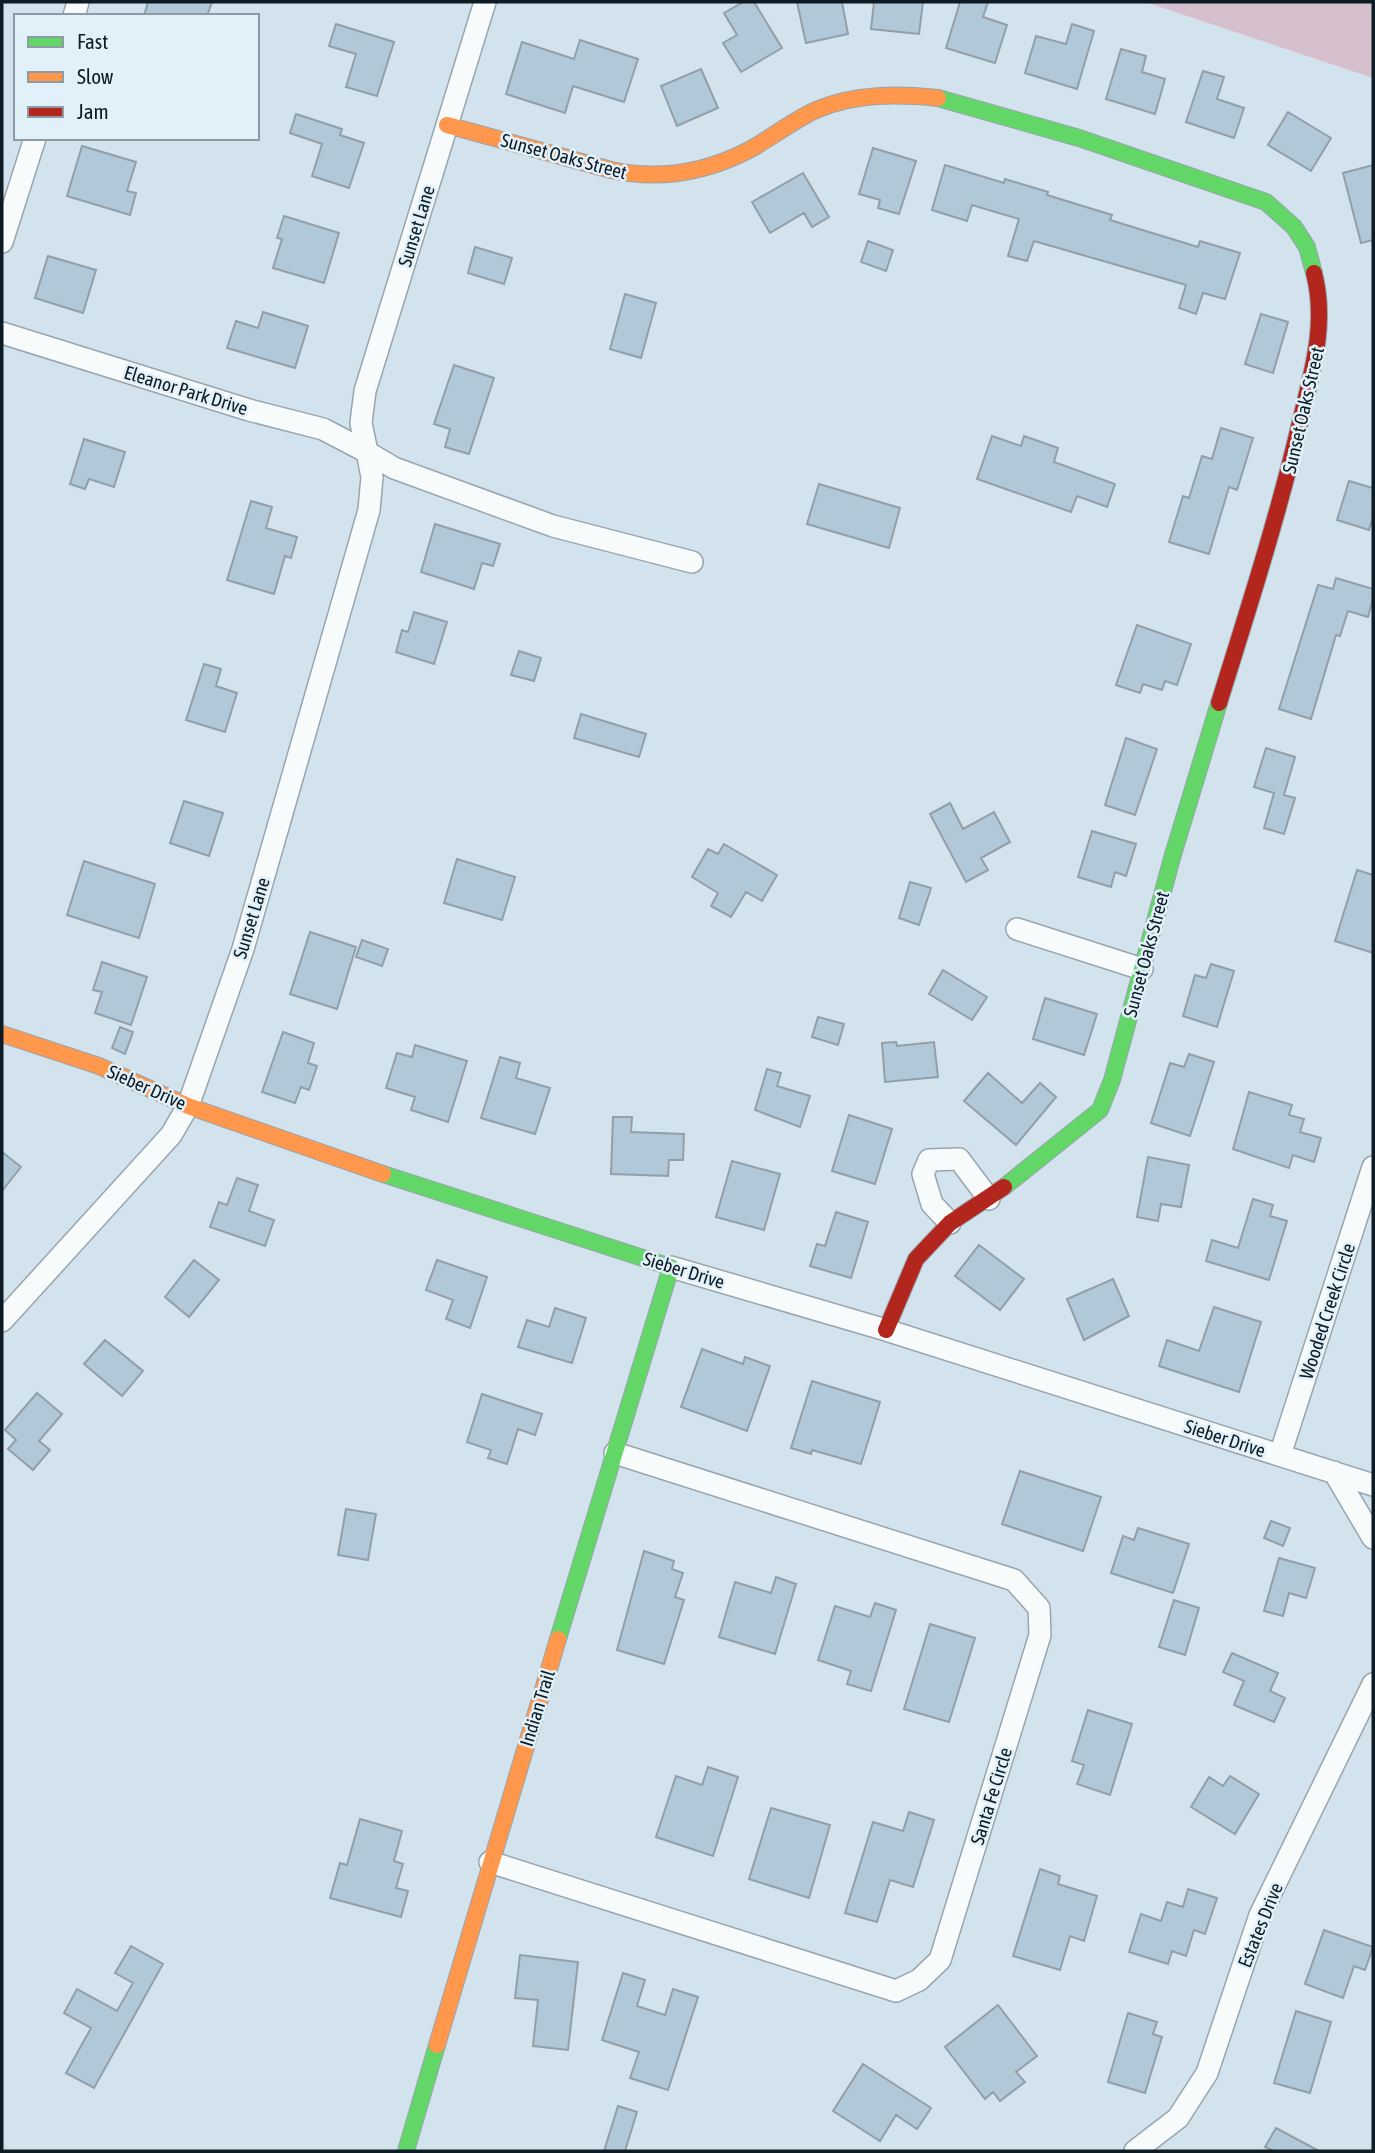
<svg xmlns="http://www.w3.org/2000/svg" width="1375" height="2153" font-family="'Asap Condensed',sans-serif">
<rect width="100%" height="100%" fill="#d3e3ee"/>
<path fill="#d7c0ce" d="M 1145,2 L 1373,2 L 1373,78 Z"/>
<path fill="#b0c8d7" stroke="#929fa8" stroke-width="2" d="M 148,2 L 212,2 L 207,16 L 144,16 Z
M 743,2 L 754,2 L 782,48 L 741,72 L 723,43 L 737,35 L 724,13 Z
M 797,2 L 842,2 L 848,34 L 806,43 Z
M 874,2 L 923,2 L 919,34 L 871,29 Z
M 960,2 L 988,2 L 983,17 L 1007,25 L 995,63 L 946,48 Z
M 336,24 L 394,42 L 377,96 L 346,87 L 356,54 L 329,46 Z
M 1072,24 L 1094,31 L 1077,89 L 1025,73 L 1036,36 L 1066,44 Z
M 580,40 L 638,59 L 624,102 L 573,86 L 565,113 L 506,94 L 522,42 L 574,59 Z
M 1121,49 L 1146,56 L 1142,72 L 1165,79 L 1155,114 L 1106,99 Z
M 701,69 L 718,108 L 677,126 L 661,86 Z
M 1203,71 L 1224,77 L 1217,99 L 1244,108 L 1234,138 L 1186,122 Z
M 1288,112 L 1331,138 L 1311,171 L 1268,145 Z
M 296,114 L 342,129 L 340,135 L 364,143 L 349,188 L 312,176 L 322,144 L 290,133 Z
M 82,146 L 136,162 L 127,191 L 136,193 L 130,215 L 67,196 Z
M 873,148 L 916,161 L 899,214 L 878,208 L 880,200 L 859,194 Z
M 945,165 L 1004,183 L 1005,179 L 1048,192 L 1047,195 L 1112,215 L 1110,220 L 1198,247 L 1200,241 L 1240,253 L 1225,299 L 1203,293 L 1196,314 L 1179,308 L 1186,285 L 1034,241 L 1027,261 L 1008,256 L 1019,219 L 972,205 L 967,221 L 932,210 Z
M 1373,165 L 1373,240 L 1361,243 L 1343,173 Z
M 803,173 L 829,217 L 812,227 L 804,213 L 770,233 L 752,202 Z
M 284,216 L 339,233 L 324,283 L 273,268 L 282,239 L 277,238 Z
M 868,241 L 893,250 L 886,271 L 861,262 Z
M 475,247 L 512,258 L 504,284 L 468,273 Z
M 48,256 L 96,270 L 83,313 L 35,298 Z
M 625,294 L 656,303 L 641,358 L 610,349 Z
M 263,312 L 308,326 L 295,368 L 227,348 L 236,321 L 258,328 Z
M 1261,314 L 1288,322 L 1273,373 L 1245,364 Z
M 454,365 L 494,378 L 469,454 L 445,447 L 450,429 L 434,424 Z
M 1221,428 L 1253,438 L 1237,490 L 1229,487 L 1209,554 L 1169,542 L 1183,496 L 1189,498 L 1202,456 L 1212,459 Z
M 992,436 L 1021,446 L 1024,436 L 1058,448 L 1054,462 L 1115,484 L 1107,507 L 1077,496 L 1071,512 L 977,479 Z
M 84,439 L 125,452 L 114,487 L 89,479 L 85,489 L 70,484 Z
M 1349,481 L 1373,488 L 1373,517 L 1369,530 L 1337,520 Z
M 819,484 L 900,508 L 889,548 L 807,524 Z
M 251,501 L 272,507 L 266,528 L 297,537 L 291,558 L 285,556 L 274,594 L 227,580 Z
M 435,524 L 500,544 L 493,566 L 482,563 L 474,589 L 421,572 Z
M 1336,578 L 1373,589 L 1373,598 L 1368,617 L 1348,611 L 1340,636 L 1336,635 L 1311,719 L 1279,709 L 1318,585 L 1333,589 Z
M 414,612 L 447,622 L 434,664 L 396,652 L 402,630 L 408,632 Z
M 1137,625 L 1191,644 L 1177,685 L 1165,681 L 1162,690 L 1143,684 L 1140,693 L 1116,685 Z
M 519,651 L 541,658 L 534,681 L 511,675 Z
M 204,664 L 221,669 L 216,686 L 237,693 L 225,732 L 186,720 Z
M 581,714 L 646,734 L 639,757 L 574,738 Z
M 1126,738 L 1157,749 L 1135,815 L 1105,805 Z
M 1266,748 L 1295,757 L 1284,795 L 1295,798 L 1284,834 L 1264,828 L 1274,793 L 1254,787 Z
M 184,801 L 223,813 L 209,856 L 170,843 Z
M 950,803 L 963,829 L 994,812 L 1010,842 L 981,858 L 988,870 L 966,882 L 930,814 Z
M 1092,831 L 1136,844 L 1126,876 L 1115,872 L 1111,887 L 1078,877 Z
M 724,844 L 777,875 L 762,901 L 746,892 L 731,917 L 711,906 L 718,893 L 692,877 L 708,849 L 718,854 Z
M 457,859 L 515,877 L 502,920 L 444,903 Z
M 84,861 L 155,884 L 139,938 L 67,915 Z
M 1357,870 L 1373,875 L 1373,953 L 1335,941 Z
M 910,882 L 931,888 L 919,925 L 899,918 Z
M 310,932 L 356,947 L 337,1009 L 290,994 Z
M 362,940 L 388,949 L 382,966 L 356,957 Z
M 102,962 L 147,977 L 131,1025 L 95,1013 L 102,992 L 93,990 Z
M 1211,964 L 1234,971 L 1217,1027 L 1183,1016 L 1195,975 L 1206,978 Z
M 943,970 L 987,997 L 972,1020 L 929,994 Z
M 1045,998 L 1097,1014 L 1084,1055 L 1033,1039 Z
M 818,1017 L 844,1024 L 838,1045 L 812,1037 Z
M 120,1027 L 133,1032 L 125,1054 L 112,1048 Z
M 283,1032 L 314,1043 L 308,1063 L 317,1066 L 309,1090 L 301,1087 L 295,1103 L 262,1092 Z
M 896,1042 L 897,1046 L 934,1042 L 938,1077 L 885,1082 L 882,1043 Z
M 415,1045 L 467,1061 L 448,1122 L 411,1110 L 415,1097 L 386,1088 L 397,1053 L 412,1057 Z
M 1189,1054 L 1214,1062 L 1190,1136 L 1151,1123 L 1170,1063 L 1184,1067 Z
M 500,1057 L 520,1063 L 516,1078 L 550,1088 L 535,1134 L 481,1118 Z
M 767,1069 L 781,1073 L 777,1086 L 810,1096 L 800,1127 L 755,1110 Z
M 988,1073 L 1022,1103 L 1040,1083 L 1056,1097 L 1016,1145 L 964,1101 Z
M 1249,1092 L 1292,1105 L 1289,1115 L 1304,1119 L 1300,1132 L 1321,1138 L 1314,1162 L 1293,1155 L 1289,1168 L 1233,1149 Z
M 849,1115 L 892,1129 L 875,1184 L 832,1171 Z
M 613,1117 L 632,1117 L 631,1132 L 684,1134 L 683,1160 L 669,1160 L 668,1176 L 611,1174 Z
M 2,1152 L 21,1167 L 2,1191 Z
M 1148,1157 L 1189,1165 L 1181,1207 L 1161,1204 L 1158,1221 L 1137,1217 Z
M 732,1161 L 780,1174 L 764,1230 L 716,1217 Z
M 237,1178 L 258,1185 L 249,1211 L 274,1220 L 265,1246 L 210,1227 L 219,1202 L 227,1205 Z
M 1253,1199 L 1273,1205 L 1270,1216 L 1287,1221 L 1269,1280 L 1206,1261 L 1212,1240 L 1238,1248 Z
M 836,1212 L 868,1222 L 851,1278 L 810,1266 L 817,1244 L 825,1246 Z
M 979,1245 L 1024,1279 L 1000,1310 L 955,1276 Z
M 194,1260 L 219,1280 L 189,1317 L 165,1297 Z
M 437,1260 L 487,1277 L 470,1328 L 446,1319 L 453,1300 L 426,1290 Z
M 1113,1279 L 1129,1316 L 1084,1340 L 1067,1299 Z
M 1214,1307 L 1261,1322 L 1239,1392 L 1159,1366 L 1167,1340 L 1199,1351 Z
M 555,1308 L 586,1318 L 572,1363 L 518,1347 L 527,1320 L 549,1327 Z
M 105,1340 L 143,1371 L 122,1396 L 84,1364 Z
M 702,1349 L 743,1364 L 745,1357 L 770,1366 L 747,1431 L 681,1407 Z
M 812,1381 L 880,1402 L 861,1464 L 812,1450 L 811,1454 L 791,1448 Z
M 37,1393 L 62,1414 L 39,1441 L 50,1450 L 33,1470 L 8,1449 L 16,1440 L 5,1430 Z
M 482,1394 L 542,1414 L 535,1435 L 518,1429 L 507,1464 L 488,1458 L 491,1450 L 467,1442 Z
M 1020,1471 L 1101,1497 L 1083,1551 L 1002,1524 Z
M 346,1509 L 376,1514 L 368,1560 L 338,1555 Z
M 1271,1521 L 1290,1528 L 1283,1546 L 1264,1538 Z
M 1138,1528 L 1189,1544 L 1173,1593 L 1111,1573 L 1123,1536 L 1134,1540 Z
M 644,1551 L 674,1561 L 672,1569 L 683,1573 L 675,1597 L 684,1600 L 664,1664 L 617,1650 Z
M 1279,1558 L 1315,1568 L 1306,1598 L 1289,1593 L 1283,1616 L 1264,1611 Z
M 776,1577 L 796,1584 L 775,1654 L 719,1637 L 735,1582 L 771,1593 Z
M 1174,1600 L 1199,1608 L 1185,1655 L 1159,1647 Z
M 875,1603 L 896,1610 L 871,1691 L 847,1684 L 851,1671 L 818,1660 L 835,1606 L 870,1617 Z
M 930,1624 L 975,1638 L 949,1722 L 904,1709 Z
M 1232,1653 L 1278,1673 L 1270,1691 L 1285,1698 L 1274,1722 L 1234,1705 L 1244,1681 L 1223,1672 Z
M 1088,1710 L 1132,1724 L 1110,1795 L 1077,1784 L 1084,1765 L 1072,1761 Z
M 708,1767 L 738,1777 L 713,1856 L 656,1837 L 676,1776 L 702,1785 Z
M 1230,1776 L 1259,1794 L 1235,1834 L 1191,1807 L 1209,1777 L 1223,1786 Z
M 771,1808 L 830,1825 L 809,1898 L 749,1879 Z
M 909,1812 L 934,1820 L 913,1887 L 890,1880 L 877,1922 L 845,1913 L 873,1822 L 903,1831 Z
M 360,1819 L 402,1831 L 394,1861 L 403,1864 L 396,1888 L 408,1891 L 401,1917 L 330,1898 L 340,1863 L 347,1865 Z
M 1040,1869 L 1060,1876 L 1058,1884 L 1097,1896 L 1084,1941 L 1070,1936 L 1060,1970 L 1013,1956 Z
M 1188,1889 L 1217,1898 L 1205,1934 L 1194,1930 L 1186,1956 L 1172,1951 L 1168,1964 L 1129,1952 L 1141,1914 L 1161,1921 L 1167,1902 L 1183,1907 Z
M 1324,1930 L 1373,1947 L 1365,1970 L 1354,1966 L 1343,1998 L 1305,1984 Z
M 131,1946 L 163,1964 L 94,2088 L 66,2073 L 91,2028 L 64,2013 L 77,1989 L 117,2011 L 133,1983 L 115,1973 Z
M 520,1955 L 578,1962 L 568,2050 L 533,2046 L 538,2000 L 515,1998 Z
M 623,1973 L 645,1980 L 637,2006 L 665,2015 L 673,1989 L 698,1997 L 668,2090 L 630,2078 L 639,2052 L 602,2040 Z
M 998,2005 L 1037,2056 L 1016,2072 L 1025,2082 L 1000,2101 L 993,2092 L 985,2099 L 945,2047 Z
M 1296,2011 L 1331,2022 L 1310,2093 L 1274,2083 Z
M 1128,2013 L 1157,2022 L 1153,2034 L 1162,2037 L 1145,2093 L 1108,2082 Z
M 863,2064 L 931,2108 L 917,2129 L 896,2115 L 880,2141 L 833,2111 Z
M 618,2106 L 637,2112 L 625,2151 L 604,2151 Z
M 1276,2128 L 1319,2151 L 1274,2151 L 1265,2147 Z"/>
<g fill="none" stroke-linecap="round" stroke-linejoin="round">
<defs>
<path id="street" d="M 485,2 L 365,391 L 361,423 L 367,452 L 394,468 L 553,526 L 692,562
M 74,16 L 78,2
M 2,242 L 35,138
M 2,333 L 249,410 L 323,429 L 367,452 L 372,477 L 369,510 L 243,949 L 188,1106 L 171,1135 L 2,1321
M 1017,929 L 1142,969
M 950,1223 L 932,1204 L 923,1174 L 929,1160 L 959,1159 L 989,1199
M 671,1267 L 886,1330 L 1373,1485
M 1280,1455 L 1373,1167
M 1334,1472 L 1373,1538
M 490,1862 L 896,1991 L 919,1980 L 940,1960 L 1040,1635 L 1039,1608 L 1014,1580 L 615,1453
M 1135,2151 L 1178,2118 L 1207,2073 L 1260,1915 L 1373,1684"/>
<path id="fast" d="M 938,98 L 1079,138 L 1266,202 L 1294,227 L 1307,247 L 1314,273
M 383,1174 L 671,1267 L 558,1639
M 1004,1187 L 1100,1110 L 1112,1080 L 1172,858 L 1219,703
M 406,2151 L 437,2045"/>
<path id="slow" d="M 447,125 L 611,170 C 658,180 704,173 747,151 C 770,139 792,121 816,110 C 855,93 898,94 938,98
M 2,1034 L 99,1066 L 188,1106 L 383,1174
M 437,2045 L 558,1639"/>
<path id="jam" d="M 1219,703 C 1247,613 1276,523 1298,431 C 1310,378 1328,327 1314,273
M 886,1330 L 916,1259 L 950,1223 L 1004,1187"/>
</defs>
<use href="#street" stroke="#98a5ae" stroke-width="24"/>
<use href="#fast" stroke="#98a5ae" stroke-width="18"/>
<use href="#slow" stroke="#98a5ae" stroke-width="18"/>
<use href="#jam" stroke="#98a5ae" stroke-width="18"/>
<use href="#street" stroke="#f8fbfc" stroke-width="21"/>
<use href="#fast" stroke="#63d668" stroke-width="16"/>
<use href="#slow" stroke="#ff974d" stroke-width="16"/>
<use href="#jam" stroke="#b3261e" stroke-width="16"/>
</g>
<g text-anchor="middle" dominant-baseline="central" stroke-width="5" stroke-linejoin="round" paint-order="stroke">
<g font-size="19" fill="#0d1b24" stroke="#e2f0fa">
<text transform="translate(564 156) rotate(15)">Sunset Oaks Street</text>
<text transform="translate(416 226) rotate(-73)">Sunset Lane</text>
<text transform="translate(186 390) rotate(17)">Eleanor Park Drive</text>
<text transform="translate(1303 410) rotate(-77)">Sunset Oaks Street</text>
<text transform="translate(251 918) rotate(-73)">Sunset Lane</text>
<text transform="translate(1146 954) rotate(-75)">Sunset Oaks Street</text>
<text transform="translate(147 1087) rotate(24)">Sieber Drive</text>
<text transform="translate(684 1270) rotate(17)">Sieber Drive</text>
<text transform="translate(1327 1311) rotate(-72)">Wooded Creek Circle</text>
<text transform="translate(1225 1438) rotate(18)">Sieber Drive</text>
<text transform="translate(537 1708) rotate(-73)">Indian Trail</text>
<text transform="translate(991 1796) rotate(-73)">Santa Fe Circle</text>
<text transform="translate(1260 1925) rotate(-68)">Estates Drive</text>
</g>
</g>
<rect width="1375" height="2153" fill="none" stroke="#0d1b24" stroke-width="7"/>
<rect x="14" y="14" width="245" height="126" fill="#e2f0fa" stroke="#8d9ba4" stroke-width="2"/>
<rect x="28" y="37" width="35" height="10" fill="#63d668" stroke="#8d9ba4" stroke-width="2"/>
<text x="77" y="49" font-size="21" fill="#0d1b24">Fast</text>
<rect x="28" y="72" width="35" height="10" fill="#ff974d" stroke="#8d9ba4" stroke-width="2"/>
<text x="77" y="84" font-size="21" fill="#0d1b24">Slow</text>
<rect x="28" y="107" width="35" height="10" fill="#b3261e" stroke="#8d9ba4" stroke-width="2"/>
<text x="77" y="119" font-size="21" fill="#0d1b24">Jam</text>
</svg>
